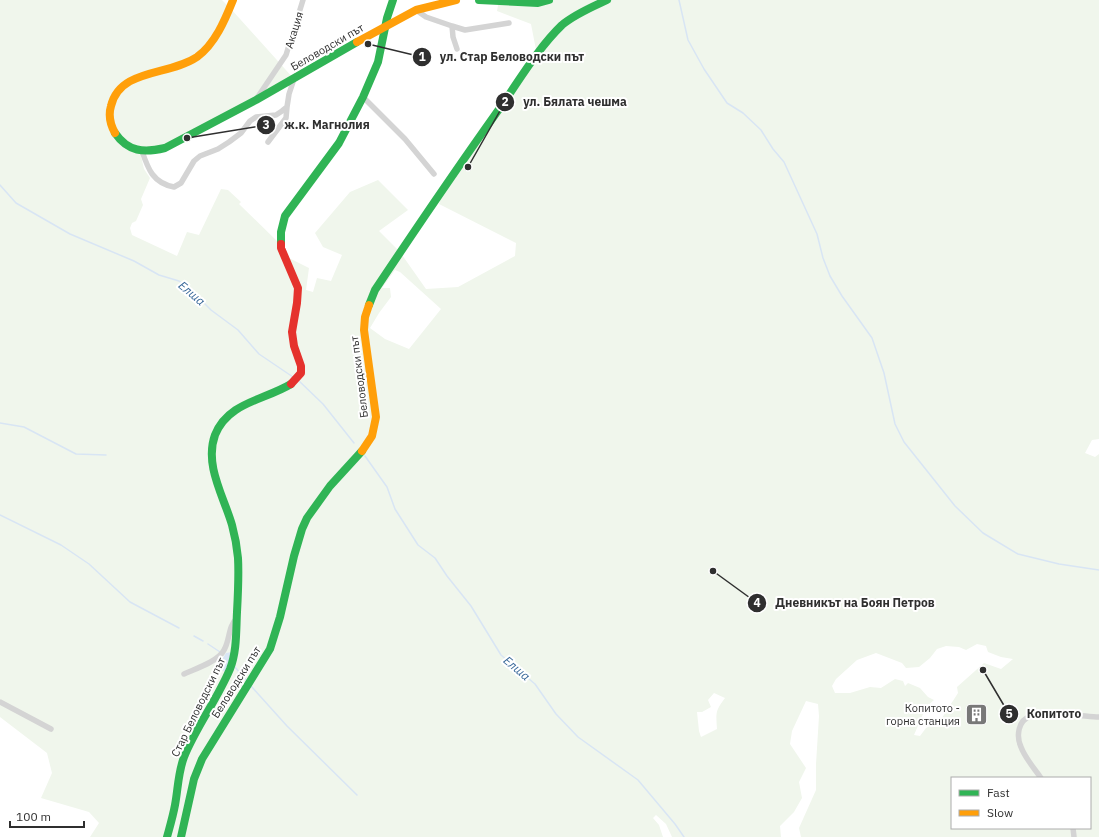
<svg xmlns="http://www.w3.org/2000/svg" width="1099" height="837" font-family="'IBM Plex Sans',sans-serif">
<rect width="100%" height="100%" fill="#fff"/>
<path fill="#f0f6ec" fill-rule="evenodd" d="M 0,0 L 222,0 L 231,9 L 294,79 L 141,156 L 144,169 L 150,178 L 141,199 L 143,205 L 136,221 L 132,223 L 130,228 L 132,235 L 177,256 L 187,232 L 199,235 L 221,189 L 228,190 L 241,202 L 239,204 L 278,242 L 285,256 L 309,268 L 306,290 L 313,292 L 317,278 L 331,281 L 342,255 L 323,247 L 315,233 L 350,192 L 378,180 L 408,210 L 379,231 L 400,252 L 426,289 L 458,287 L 515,256 L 516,243 L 439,204 L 445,186 L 537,55 L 531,24 L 497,11 L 499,0 L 1099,0 L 1099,439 L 1092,440 L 1085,453 L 1095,457 L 1099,454 L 1099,837 L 801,837 L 799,828 L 816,790 L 816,764 L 819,716 L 818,704 L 806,701 L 792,731 L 790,744 L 806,768 L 799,782 L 802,798 L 794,812 L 780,826 L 781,837 L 672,837 L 666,824 L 656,815 L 653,818 L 659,825 L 663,837 L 90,837 L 99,823 L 89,812 L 41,798 L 52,773 L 47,753 L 0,717 ZM 395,270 L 400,272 L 441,309 L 409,349 L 385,339 L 370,328 L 379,313 L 391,297 L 390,288 L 382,288 ZM 977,644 L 986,646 L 988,652 L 1001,657 L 1013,659 L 1001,669 L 984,663 L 957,687 L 958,693 L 940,721 L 926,728 L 920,736 L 914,735 L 926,707 L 934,700 L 928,697 L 920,688 L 908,683 L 905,686 L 903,681 L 895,679 L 881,688 L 870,687 L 850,693 L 835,693 L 832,686 L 836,679 L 857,660 L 876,653 L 902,663 L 906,668 L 919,667 L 930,658 L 937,649 L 946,646 L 959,647 L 966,650 ZM 714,693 L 725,698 C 715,711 716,713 717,729 L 701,737 L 699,731 L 697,712 L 702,712 L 711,707 L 708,700 ZM 952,778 L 1090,778 L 1090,828 L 952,828 Z"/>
<path fill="#d8e5f4" d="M 232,652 L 225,672 L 222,670 L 220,663 L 226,653 Z"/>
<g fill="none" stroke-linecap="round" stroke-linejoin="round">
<path stroke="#d8e5f4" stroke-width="1.5" d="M 679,0 L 688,40 L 704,69 L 727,103 L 743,113 L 761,130 L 773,149 L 784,162 L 817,234 L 823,258 L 830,276 L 842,296 L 872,338 L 884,373 L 895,424 L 904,442 L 955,506 L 983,533 L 1018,554 L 1059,564 L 1099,570
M 0,185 L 16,203 L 70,234 L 134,261 L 159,275 L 179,281 L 190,289 L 211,310 L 238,330 L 259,354 L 293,377
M 298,380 L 323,404 L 354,443
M 0,423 L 24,427 L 76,454 L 106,455
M 365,456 L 387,487 L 395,509 L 418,545 L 435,558 L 447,576 L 471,606 L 501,655 L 535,684 L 556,714 L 578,737 L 638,780 L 675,824 L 684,837
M 0,515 L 61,545 L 89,564 L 130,602 L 179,628
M 194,636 L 203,641
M 208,644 L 220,652
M 234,666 L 247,681
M 251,686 L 287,726 L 357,795"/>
<path stroke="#d4d4d4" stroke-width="5.5" d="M 416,10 L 426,17 L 452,26 L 453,37 L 457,49
M 452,26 L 465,30 L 509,23
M 363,97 L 405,139 L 434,174
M 257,98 L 286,55 L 303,0
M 268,142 L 286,118 L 287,107
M 142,151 C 148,169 153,183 174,187 L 181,183 L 194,161 L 200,156 L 218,149 L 229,142 L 241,133 L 250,121 L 256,117 L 276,115 L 282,111 L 287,107 L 289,94 L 294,79
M 184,674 C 195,669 219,661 224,650 C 230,640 228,626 237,618
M 0,702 L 51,729
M 1041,778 C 1034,768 1025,758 1021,747 C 1016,736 1018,720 1031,716 C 1046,711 1082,716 1099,717
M 1073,828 L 1074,837"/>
<path stroke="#30b455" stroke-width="8" d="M 479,0 L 538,3 L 549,0
M 115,133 C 128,152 144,153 165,148 L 256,100 L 357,42
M 281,244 L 281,232 L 285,216 L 339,143 L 363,97 L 378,62 L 387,18 L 393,0
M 369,305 L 375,290 C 415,230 455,171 497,112 C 517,84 537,49 562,25 C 575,14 592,7 607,0
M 167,837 C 170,826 173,816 175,805 C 178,789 178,773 184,757 C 196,727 217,700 230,669 C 237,651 236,631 237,612 C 238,594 239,576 238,558 C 237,547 235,536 232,525 C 224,497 204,465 215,435 C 228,402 265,400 291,384
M 181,837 L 194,779 L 202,759 L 270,649 L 280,617 L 294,556 L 302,529 L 307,518 L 330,486 L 362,451"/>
<path stroke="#ff9f0a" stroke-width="8" d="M 357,42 L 416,10 L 456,0
M 115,133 C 110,124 108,116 111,106 C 120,68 169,76 197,57 C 215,44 225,20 233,0
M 362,451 L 372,436 L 376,417 L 364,330 L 365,317 L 369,305"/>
<path stroke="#e5322d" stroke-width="8" d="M 281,244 L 281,248 L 298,288 L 297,303 L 292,332 L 294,346 L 301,366 L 301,373 L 291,384"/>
</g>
<defs>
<symbol id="building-square" viewBox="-11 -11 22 22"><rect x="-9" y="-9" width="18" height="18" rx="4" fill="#787878" stroke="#fff"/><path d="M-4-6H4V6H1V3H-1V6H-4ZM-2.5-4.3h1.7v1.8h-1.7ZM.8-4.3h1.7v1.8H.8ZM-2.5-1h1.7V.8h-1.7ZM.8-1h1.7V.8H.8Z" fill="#fff"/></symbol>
</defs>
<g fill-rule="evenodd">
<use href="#building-square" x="964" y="702" width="25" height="25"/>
</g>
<g text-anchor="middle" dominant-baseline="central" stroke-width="4" stroke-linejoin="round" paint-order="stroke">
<g font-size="11" fill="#2f2f2f" stroke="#fff">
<text transform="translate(294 30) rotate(-73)">Акация</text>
<text transform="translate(327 47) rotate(-30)">Беловодски път</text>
<text transform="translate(359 377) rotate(-97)">Беловодски път</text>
<text transform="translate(236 682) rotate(-58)">Беловодски път</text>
<text transform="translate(198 707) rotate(-64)">Стар Беловодски път</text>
</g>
<g font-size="11" fill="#2f2f2f" stroke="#fff" text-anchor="end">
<text x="960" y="708">Копитото -<tspan x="960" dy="13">горна станция</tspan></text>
</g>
<g font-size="12" font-style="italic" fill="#366698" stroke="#fff">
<text transform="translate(192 293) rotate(40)">Елша</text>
<text transform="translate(517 668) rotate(40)">Елша</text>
</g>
</g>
<path fill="none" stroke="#2f2f2f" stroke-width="1.5" d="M368 44L422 57M468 167L505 102M187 138L266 125M713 571L757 603M983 670L1009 714"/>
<g fill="#2f2f2f" stroke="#fff" stroke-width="1.5">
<circle cx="368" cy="44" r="4"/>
<circle cx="468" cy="167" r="4"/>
<circle cx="187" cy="138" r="4"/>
<circle cx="713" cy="571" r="4"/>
<circle cx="983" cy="670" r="4"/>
<circle cx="422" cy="57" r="10"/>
<circle cx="505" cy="102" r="10"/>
<circle cx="266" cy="125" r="10"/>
<circle cx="757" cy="603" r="10"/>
<circle cx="1009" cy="714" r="10"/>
</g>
<g font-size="12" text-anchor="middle" font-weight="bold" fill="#fff">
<text x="422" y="61">1</text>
<text x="505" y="106">2</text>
<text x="266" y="129">3</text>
<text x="757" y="607">4</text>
<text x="1009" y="718">5</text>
</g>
<g font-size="12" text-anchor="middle" font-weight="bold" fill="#2f2f2f" stroke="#fff" stroke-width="4" stroke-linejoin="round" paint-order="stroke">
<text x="512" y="61">ул. Стар Беловодски път</text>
<text x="575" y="106">ул. Бялата чешма</text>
<text x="327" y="129">ж.к. Магнолия</text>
<text x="855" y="607">Дневникът на Боян Петров</text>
<text x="1054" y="718">Копитото</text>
</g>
<rect x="951" y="777" width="140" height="52" fill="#ffffff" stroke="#acacac"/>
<rect x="959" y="790" width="20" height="6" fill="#30b455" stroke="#acacac"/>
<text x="987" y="797" font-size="12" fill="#2f2f2f">Fast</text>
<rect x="959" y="810" width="20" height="6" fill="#ff9f0a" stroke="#acacac"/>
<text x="987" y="817" font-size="12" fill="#2f2f2f">Slow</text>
<path d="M10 821v6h74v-6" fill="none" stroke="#2f2f2f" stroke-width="2"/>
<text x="16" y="821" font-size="12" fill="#2f2f2f" stroke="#ffffff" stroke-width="3" paint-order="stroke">100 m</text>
</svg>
